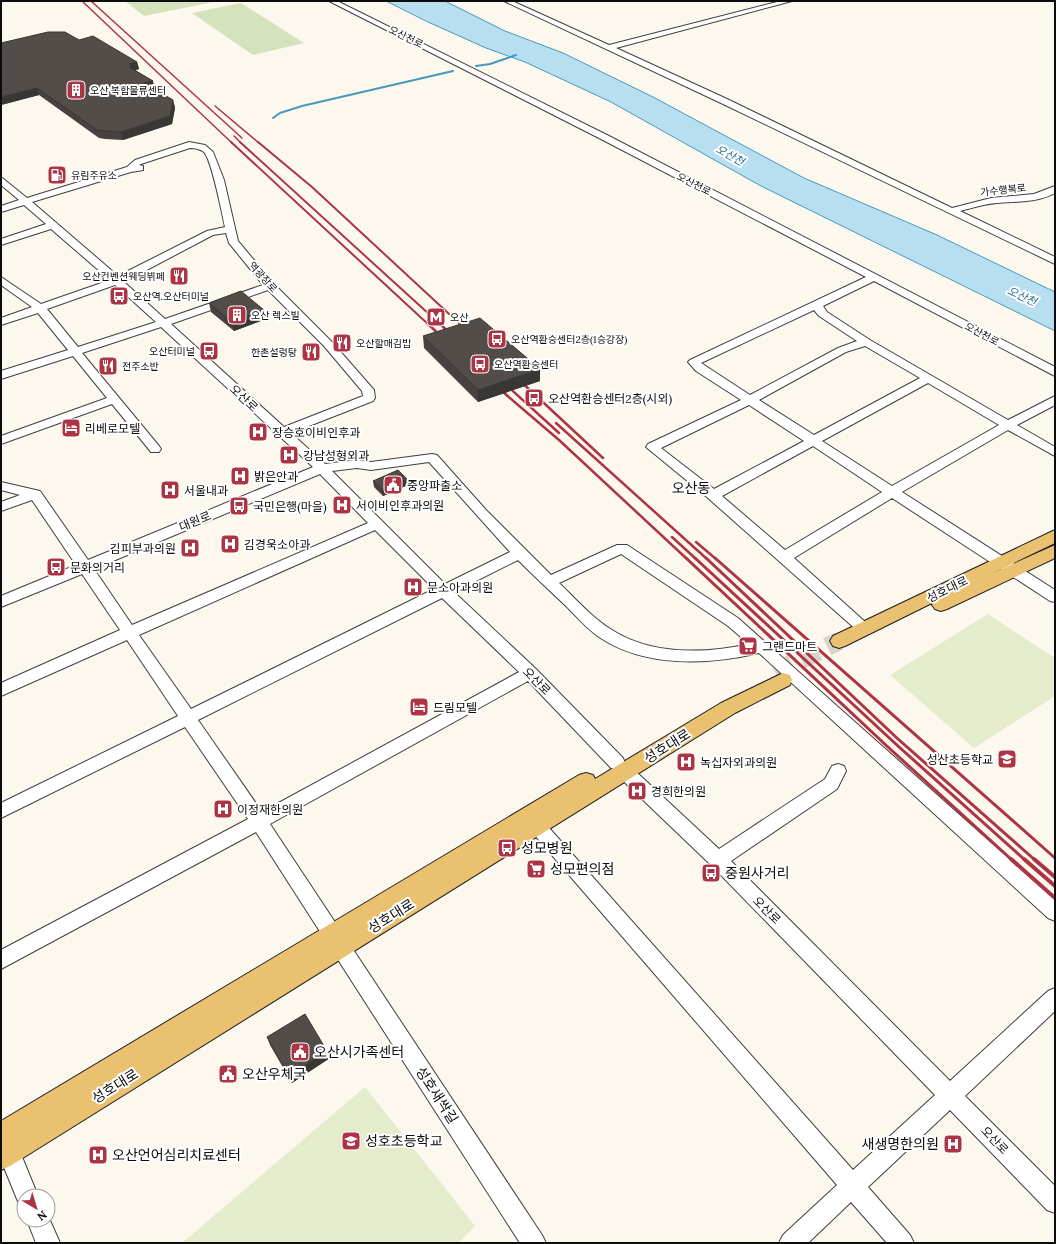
<svg xmlns="http://www.w3.org/2000/svg" width="1056" height="1244" font-family="Lora,'Noto Sans KR',serif">
<rect width="100%" height="100%" fill="#fdf8ed"/>
<path fill="#d4e3bb" d="M 125,1 L 218,1 L 144,16 Z
M 241,3 L 304,43 L 253,55 L 192,13 Z"/>
<path fill="#e4eccb" d="M 988,614 L 1055,658 L 1055,696 L 974,748 L 890,675 Z
M 365,1087 L 475,1226 L 458,1243 L 182,1243 Z"/>
<path fill="#b7dfef" stroke="#4699be" d="M 386,1 L 445,1 L 505,31 L 563,53 L 653,97 L 804,178 L 937,235 L 1055,292 L 1055,331 L 761,186 L 611,102 L 525,62 L 486,48 L 428,22 Z"/>
<g fill="none" stroke-linecap="round" stroke-linejoin="round">
<path stroke="#4699be" stroke-width="2" d="M 476,66 L 490,64 L 516,55
M 273,118 L 280,113 L 302,106 L 453,71"/>
<path stroke="#d9d5cb" stroke-width="19" stroke-dasharray="19 10" stroke-linecap="butt" d="M 775,672 L 839,641"/>
<defs>
<path id="minor" d="M 329,1 L 337,1 L 607,135 L 1055,367 L 1055,376 L 1051,374 L 874,281 L 823,306 L 827,312 L 870,340 L 1008,420 L 1055,396 L 1055,405 L 1017,425 L 1055,447 L 1055,456 L 1008,430 L 902,492 L 1055,590 L 1055,602 L 1050,601 L 892,498 L 794,558 L 873,629 L 870,633 L 865,634 L 860,633 L 708,498 L 646,447 L 648,444 L 741,400 L 696,371 L 688,362 L 690,360 L 866,277 L 601,139 ZM 814,310 L 819,316 L 857,341 L 838,348 L 750,395 L 701,363 ZM 865,346 L 920,378 L 814,435 L 759,400 L 846,352 ZM 928,383 L 999,425 L 892,486 L 822,441 ZM 749,405 L 804,441 L 714,489 L 661,448 ZM 813,446 L 882,492 L 785,550 L 722,496 Z
M 504,1 L 512,1 L 609,45 L 781,1 L 792,1 L 616,48 L 727,99 L 952,208 L 991,198 L 1034,194 L 1055,186 L 1055,193 C 1037,203 1017,201 997,203 C 984,204 972,208 960,211 L 1055,257 L 1055,264 L 721,103 Z
M 189,142 L 205,145 L 213,152 L 224,180 L 238,241 L 274,284 L 332,342 L 374,390 L 375,398 L 373,401 L 291,433 L 325,464 L 357,460 L 371,462 L 432,454 L 437,455 L 486,510 L 551,575 L 617,545 L 627,545 L 738,618 L 1055,900 L 1055,921 L 1048,918 L 759,653 C 708,665 645,668 599,637 C 587,629 577,617 566,606 C 550,591 533,575 518,560 L 454,592 L 536,669 L 623,758 L 625,763 L 624,765 L 631,767 L 719,849 L 825,779 L 832,766 L 838,764 L 844,766 L 846,771 L 837,789 L 731,861 L 950,1081 L 1048,991 L 1055,988 L 1055,1011 L 965,1096 L 1055,1186 L 1055,1213 L 1047,1210 L 950,1110 L 868,1187 L 910,1235 L 914,1243 L 887,1243 L 851,1202 L 808,1243 L 779,1243 L 783,1235 L 837,1185 L 531,831 L 528,826 L 531,821 L 537,818 L 543,821 L 853,1170 L 935,1095 L 712,866 L 619,777 L 617,772 L 618,770 L 611,768 L 528,681 L 270,824 L 542,1235 L 546,1243 L 520,1243 L 256,832 L 1,969 L 1,950 L 248,819 L 185,727 L 1,818 L 1,803 L 178,716 L 127,640 L 1,696 L 1,683 L 120,630 L 82,574 L 1,607 L 1,596 L 76,565 L 32,500 L 1,511 L 1,502 L 20,495 L 1,490 L 1,482 L 40,491 L 88,560 L 313,467 L 161,327 L 82,353 L 159,446 L 161,449 L 159,452 L 151,452 L 112,404 L 1,444 L 1,436 L 107,398 L 73,356 L 1,379 L 1,371 L 68,350 L 38,313 L 1,325 L 1,318 L 32,307 L 1,285 L 1,277 L 41,304 L 110,280 L 51,229 L 1,245 L 1,239 L 46,224 L 24,205 L 1,212 L 1,206 L 19,200 L 1,185 L 1,177 L 27,198 L 127,167 L 135,160 ZM 190,148 C 195,148 200,149 204,152 C 212,161 222,213 225,227 L 207,231 L 118,276 L 32,202 L 131,172 L 143,170 L 143,166 L 139,165 L 141,164 ZM 226,233 L 229,243 L 263,285 L 165,319 L 124,282 L 213,235 ZM 115,285 L 156,322 L 78,347 L 47,309 ZM 268,290 L 324,346 L 362,391 L 363,396 L 284,427 L 171,324 ZM 429,462 L 510,552 L 445,584 L 332,471 L 357,468 L 371,470 ZM 320,474 L 368,523 L 132,625 L 94,569 ZM 375,530 L 434,589 L 191,709 L 139,635 ZM 621,554 L 728,626 L 749,644 C 705,654 651,655 612,630 C 592,618 576,599 559,583 ZM 442,598 L 519,672 L 262,812 L 198,720 Z
M 1,1122 L 9,1125 L 38,1196 L 24,1196 L 24,1206 L 19,1204 L 1,1160 Z
M 48,1216 L 60,1243 L 36,1243 L 27,1220 L 48,1220 Z"/>
<path id="major" d="M 1055,530 L 1055,543 L 993,573 L 1055,545 L 1055,558 L 947,609 L 941,611 L 935,609 L 932,605 L 934,602 L 845,646 L 839,648 L 833,646 L 830,641 L 833,636 Z
M 783,673 L 790,675 L 792,680 L 790,685 L 735,713 L 10,1166 L 1,1170 L 1,1121 L 579,775 L 586,773 L 593,775 L 595,779 L 721,703 Z"/>
</defs>
<use href="#minor" stroke="#3f3f3f" stroke-width="2"/>
<use href="#major" stroke="#1d1d1d" stroke-width="2"/>
<use href="#minor" fill="#fff" fill-rule="evenodd"/>
<use href="#major" fill="#e9c171" fill-rule="evenodd"/>
<path stroke="#ac3445" stroke-width="1.5" d="M 82,1 L 232,143
M 91,1 L 242,138
M 215,106 L 259,143
M 234,136 L 241,143"/>
<path stroke="#ac3445" stroke-width="2" d="M 231,142 L 429,325
M 240,142 L 441,325
M 258,142 L 312,187 L 461,325"/>
<path stroke="#ac3445" stroke-width="2.5" d="M 428,324 L 444,339
M 440,324 L 453,336
M 460,324 L 468,332
M 518,379 L 603,458
M 504,383 L 559,433
M 496,386 L 559,440 L 687,559
M 556,423 L 707,559
M 672,537 L 696,559
M 696,542 L 716,559"/>
<path stroke="#ac3445" stroke-width="3" d="M 686,558 L 889,748 L 1012,860
M 695,558 L 898,746 L 1025,860
M 706,558 L 898,739 L 1035,860
M 715,558 L 1055,858"/>
<path stroke="#ac3445" stroke-width="4" d="M 1011,859 L 1055,898
M 1024,859 L 1055,886
M 1034,859 L 1055,877"/>
</g>
<path fill="#474240" d="M 79,40 L 137,62 L 139,69 L 135,70 L 153,81 L 154,88 L 153,89 L 173,100 L 175,108 L 172,124 L 123,140 L 105,139 L 99,138 L 39,95 L 1,105 Z
M 209,303 L 264,310 L 266,319 L 234,331 L 211,312 Z
M 423,336 L 540,381 L 478,402 L 424,348 Z
M 407,479 L 408,485 L 383,496 L 374,487 L 373,481 Z
M 267,1037 L 330,1058 L 292,1083 L 270,1045 Z"/>
<path fill="#3a3634" d="M 137,62 L 139,69 L 134,71 L 129,67 L 129,64 Z
M 153,81 L 154,88 L 146,91 L 144,83 Z
M 37,88 L 39,95 L 1,105 L 1,97 Z
M 173,100 L 175,108 L 172,124 L 123,140 L 121,132 Z
M 264,310 L 266,319 L 234,331 L 232,322 Z
M 540,369 L 540,381 L 478,402 L 478,390 Z
M 407,479 L 408,485 L 383,496 L 382,489 Z
M 327,1051 L 330,1058 L 292,1083 L 289,1076 Z"/>
<path fill="#534d4a" stroke="#3a3634" d="M 48,32 L 65,32 L 79,40 L 93,36 L 137,62 L 129,64 L 133,66 L 129,67 L 153,81 L 144,83 L 173,100 L 170,116 L 121,132 L 103,131 L 97,130 L 37,88 L 1,97 L 1,43 Z
M 241,291 L 264,310 L 232,322 L 209,303 Z
M 480,318 L 540,369 L 478,390 L 423,336 Z
M 398,470 L 407,479 L 382,489 L 373,481 Z
M 305,1014 L 327,1051 L 289,1076 L 267,1037 Z"/>
<defs>
<symbol id="building-square" viewBox="-11 -11 22 22"><rect x="-9" y="-9" width="18" height="18" rx="4" fill="#ac3445" stroke="#fff"/><path d="M-4-6H4V6H1V3H-1V6H-4ZM-2.5-4.3h1.7v1.8h-1.7ZM.8-4.3h1.7v1.8H.8ZM-2.5-1h1.7V.8h-1.7ZM.8-1h1.7V.8H.8Z" fill="#fff"/></symbol>
<symbol id="fuel-square" viewBox="-11 -11 22 22"><rect x="-9" y="-9" width="18" height="18" rx="4" fill="#ac3445" stroke="#fff"/><path d="M-5.5-6h7V0h2V4h1.3V-2.5L3-4.5l.8-.8L6-3V5H2.5V1h-1V6h-7ZM-4.2-4.7v3.2H.2V-4.7Z" fill="#fff"/></symbol>
<symbol id="restaurant-square" viewBox="-11 -11 22 22"><rect x="-9" y="-9" width="18" height="18" rx="4" fill="#ac3445" stroke="#fff"/><path d="M-5-6h1v4h1v-4h1v4h1v-4h1v5L-1.5 .5V6h-2V.5L-5-1ZM5-6V6H3V1.5H1.5Q1.5-4 5-6Z" fill="#fff"/></symbol>
<symbol id="bus-square" viewBox="-11 -11 22 22"><rect x="-9" y="-9" width="18" height="18" rx="4" fill="#ac3445" stroke="#fff"/><path d="M-5-6H5V4H4V6H2V4H-2V6H-4V4H-5ZM-3.5-4V0h7V-4ZM-3.5 1.2v1.5H-2V1.2ZM2 1.2v1.5H3.5V1.2Z" fill="#fff"/></symbol>
<symbol id="metro-square" viewBox="-11 -11 22 22"><rect x="-9" y="-9" width="18" height="18" rx="4" fill="#ac3445" stroke="#fff"/><path d="M-5.5 5V-5H-3L0 0L3-5H5.5V5H3V-.5L0 4L-3-.5V5Z" fill="#fff"/></symbol>
<symbol id="hotel-square" viewBox="-11 -11 22 22"><rect x="-9" y="-9" width="18" height="18" rx="4" fill="#ac3445" stroke="#fff"/><path d="M-6-4.5h1.5V1H6V5H4.5V3h-9V5H-6ZM-4 0a1.8 1.8 0 1 1 3.6 0ZM.5 0V-2.5h3Q6-2.5 6 0Z" fill="#fff"/></symbol>
<symbol id="hospital-square" viewBox="-11 -11 22 22"><rect x="-9" y="-9" width="18" height="18" rx="4" fill="#ac3445" stroke="#fff"/><path d="M-5-5h3v3.5h4V-5h3V5h-3V1.5h-4V5h-3Z" fill="#fff"/></symbol>
<symbol id="civic-square" viewBox="-11 -11 22 22"><rect x="-9" y="-9" width="18" height="18" rx="4" fill="#ac3445" stroke="#fff"/><path d="M-.6-6.5H3V-4.5H.6V-3L4-1V1h2V6H-6V1h2V-1L-.6-3ZM-1.2 2.5V6h2.4V2.5Z" fill="#fff"/></symbol>
<symbol id="supermarket-square" viewBox="-11 -11 22 22"><rect x="-9" y="-9" width="18" height="18" rx="4" fill="#ac3445" stroke="#fff"/><path d="M-6-5.5h2.5l.6 2H6L4.5 2H-2.5L-4.4-4H-6ZM-1.5 3.2a1.3 1.3 0 1 0 .1 0ZM3 3.2a1.3 1.3 0 1 0 .1 0Z" fill="#fff"/></symbol>
<symbol id="school-square" viewBox="-11 -11 22 22"><rect x="-9" y="-9" width="18" height="18" rx="4" fill="#ac3445" stroke="#fff"/><path d="M0-5L7-2L0 1L-7-2ZM-4 1L0 2.5L4 1V4Q0 6-4 4Z" fill="#fff"/></symbol>
</defs>
<g fill-rule="evenodd">
<use href="#building-square" x="65" y="79" width="22" height="22"/>
<use href="#fuel-square" x="46" y="164" width="22" height="22"/>
<use href="#restaurant-square" x="168" y="265" width="22" height="22"/>
<use href="#bus-square" x="108" y="285" width="22" height="22"/>
<use href="#building-square" x="226" y="304" width="22" height="22"/>
<use href="#metro-square" x="425" y="306" width="22" height="22"/>
<use href="#bus-square" x="486" y="328" width="22" height="22"/>
<use href="#restaurant-square" x="331" y="332" width="22" height="22"/>
<use href="#bus-square" x="198" y="340" width="22" height="22"/>
<use href="#restaurant-square" x="300" y="341" width="22" height="22"/>
<use href="#bus-square" x="469" y="353" width="22" height="22"/>
<use href="#restaurant-square" x="97" y="355" width="22" height="22"/>
<use href="#bus-square" x="523" y="387" width="22" height="22"/>
<use href="#hotel-square" x="60" y="417" width="22" height="22"/>
<use href="#hospital-square" x="247" y="421" width="22" height="22"/>
<use href="#hospital-square" x="278" y="444" width="22" height="22"/>
<use href="#hospital-square" x="229" y="465" width="22" height="22"/>
<use href="#civic-square" x="382" y="474" width="22" height="22"/>
<use href="#hospital-square" x="159" y="479" width="22" height="22"/>
<use href="#hospital-square" x="331" y="494" width="22" height="22"/>
<use href="#bus-square" x="228" y="495" width="22" height="22"/>
<use href="#hospital-square" x="219" y="533" width="22" height="22"/>
<use href="#hospital-square" x="179" y="537" width="22" height="22"/>
<use href="#bus-square" x="45" y="556" width="22" height="22"/>
<use href="#hospital-square" x="402" y="576" width="22" height="22"/>
<use href="#supermarket-square" x="737" y="635" width="22" height="22"/>
<use href="#hotel-square" x="408" y="696" width="22" height="22"/>
<use href="#school-square" x="996" y="748" width="22" height="22"/>
<use href="#hospital-square" x="675" y="751" width="22" height="22"/>
<use href="#hospital-square" x="626" y="780" width="22" height="22"/>
<use href="#hospital-square" x="212" y="798" width="22" height="22"/>
<use href="#bus-square" x="496" y="837" width="22" height="22"/>
<use href="#supermarket-square" x="525" y="858" width="22" height="22"/>
<use href="#bus-square" x="700" y="862" width="22" height="22"/>
<use href="#civic-square" x="289" y="1041" width="22" height="22"/>
<use href="#civic-square" x="217" y="1063" width="22" height="22"/>
<use href="#school-square" x="340" y="1130" width="22" height="22"/>
<use href="#hospital-square" x="942" y="1133" width="22" height="22"/>
<use href="#hospital-square" x="87" y="1144" width="22" height="22"/>
</g>
<g text-anchor="middle" dominant-baseline="central" stroke-width="4" stroke-linejoin="round" paint-order="stroke">
<g font-size="10" fill="#0c0c0c" stroke="#fff">
<text transform="translate(406 37) rotate(26)">오산천로</text>
<text transform="translate(694 184) rotate(27)">오산천로</text>
<text transform="translate(1003 190) rotate(-6)">가수행복로</text>
<text transform="translate(263 277) rotate(48)">역광장로</text>
<text transform="translate(982 334) rotate(28)">오산천로</text>
</g>
<g font-size="10" fill="#0c0c0c" stroke="#fff" text-anchor="start">
<text x="90" y="90">오산 복합물류센터</text>
<text x="71" y="175">유림주유소</text>
<text x="165" y="276" text-anchor="end">오산컨벤션웨딩뷔페</text>
<text x="133" y="296">오산역.오산터미널</text>
<text x="251" y="315">오산 렉스빌</text>
<text x="450" y="317">오산</text>
<text x="511" y="339">오산역환승센터2층(1승강장)</text>
<text x="356" y="343">오산할매김밥</text>
<text x="195" y="351" text-anchor="end">오산터미널</text>
<text x="297" y="352" text-anchor="end">한촌설렁탕</text>
<text x="494" y="364">오산역환승센터</text>
<text x="122" y="366">전주소반</text>
</g>
<g font-size="11" font-style="italic" fill="#246a8f" stroke="#fff">
<text transform="translate(730 155) rotate(29)">오산천</text>
<text transform="translate(1022 296) rotate(25)">오산천</text>
</g>
<g font-size="12" fill="#0c0c0c" stroke="#fff">
<text transform="translate(244 398) rotate(43)">오산로</text>
<text transform="translate(195 521) rotate(-22)">대원로</text>
<text transform="translate(947 589) rotate(-26)">성호대로</text>
<text transform="translate(537 681) rotate(45)">오산로</text>
<text transform="translate(767 910) rotate(45)">오산로</text>
<text transform="translate(995 1140) rotate(46)">오산로</text>
</g>
<g font-size="12" fill="#0c0c0c" stroke="#fff" text-anchor="start">
<text x="548" y="398">오산역환승센터2층(시외)</text>
<text x="85" y="428">리베로모텔</text>
<text x="272" y="432">장승호이비인후과</text>
<text x="303" y="455">강남성형외과</text>
<text x="254" y="476">밝은안과</text>
<text x="407" y="485">중앙파출소</text>
<text x="184" y="490">서울내과</text>
<text x="356" y="505">서이비인후과의원</text>
<text x="253" y="506">국민은행(마을)</text>
<text x="244" y="544">김경욱소아과</text>
<text x="176" y="548" text-anchor="end">김피부과의원</text>
<text x="70" y="567">문화의거리</text>
<text x="427" y="587">문소아과의원</text>
<text x="762" y="646">그랜드마트</text>
<text x="433" y="707">드림모텔</text>
<text x="993" y="759" text-anchor="end">성산초등학교</text>
<text x="700" y="762">녹십자외과의원</text>
<text x="651" y="791">경희한의원</text>
<text x="237" y="809">이정재한의원</text>
</g>
<g font-size="14" fill="#0c0c0c" stroke="#fff">
<text x="691" y="488">오산동</text>
</g>
<g font-size="14" fill="#0c0c0c" stroke="#fff">
<text transform="translate(667 746) rotate(-32)">성호대로</text>
<text transform="translate(391 916) rotate(-32)">성호대로</text>
<text transform="translate(115 1086) rotate(-32)">성호대로</text>
<text transform="translate(437 1095) rotate(57)">성호새싹길</text>
</g>
<g font-size="14" fill="#0c0c0c" stroke="#fff" text-anchor="start">
<text x="521" y="848">성모병원</text>
<text x="550" y="869">성모편의점</text>
<text x="725" y="873">중원사거리</text>
<text x="314" y="1052">오산시가족센터</text>
<text x="242" y="1074">오산우체국</text>
<text x="365" y="1141">성호초등학교</text>
<text x="939" y="1144" text-anchor="end">새생명한의원</text>
<text x="112" y="1155">오산언어심리치료센터</text>
</g>
</g>
<rect width="1056" height="1244" fill="none" stroke="#0c0c0c" stroke-width="4"/>
<g transform="translate(36 1208) rotate(142)"><circle r="19" fill="#ffffff" stroke="#9e9e9e"/>
<path d="M0-3L7 15L0 10L-7 15Z" fill="#ac3445"/>
<text y="-6" font-size="11" font-weight="bold" text-anchor="middle" fill="#0c0c0c">N</text>
</g>
</svg>
